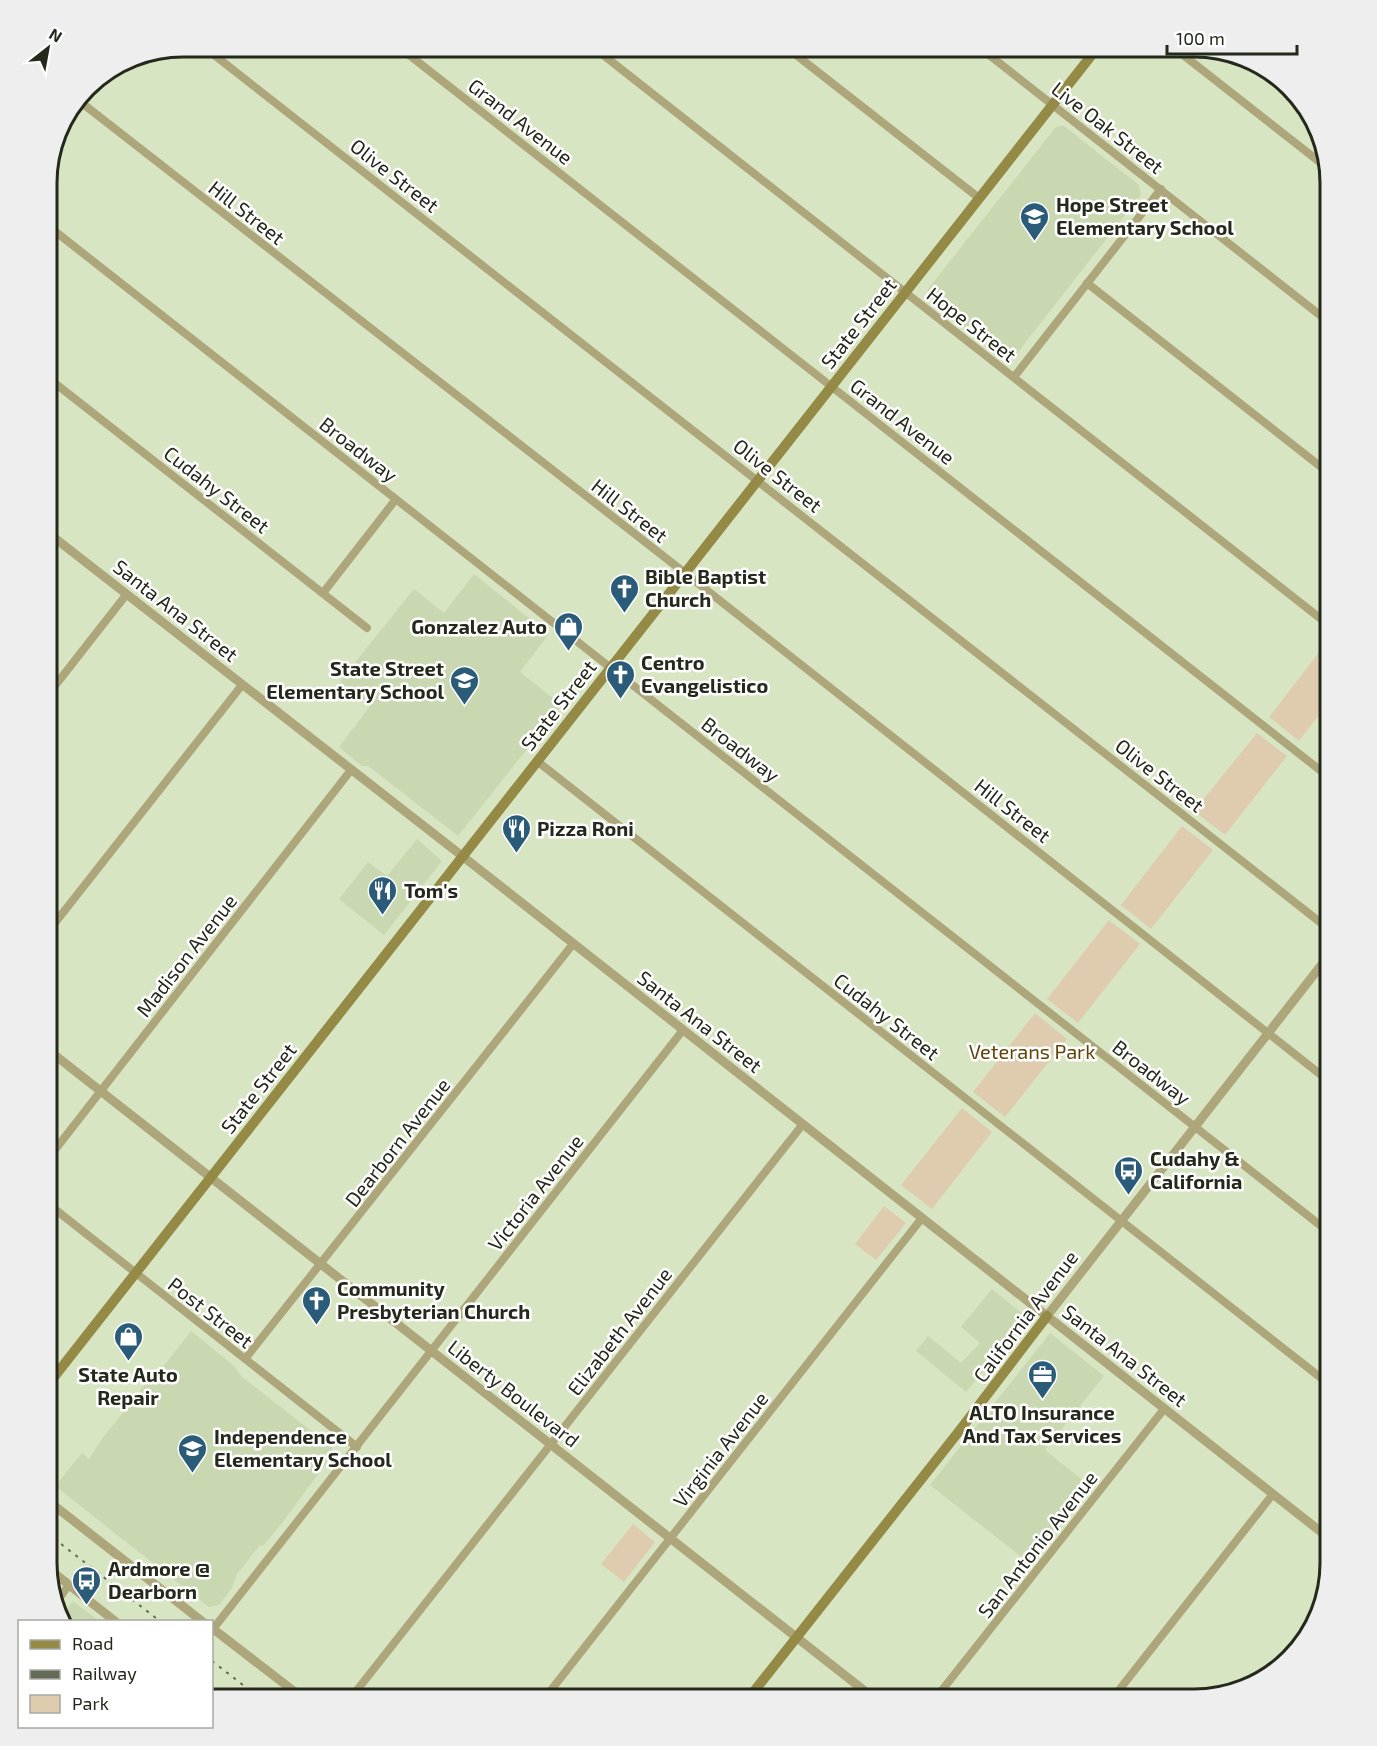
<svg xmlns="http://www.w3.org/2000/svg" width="1377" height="1746" font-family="'Exo 2',sans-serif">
<rect width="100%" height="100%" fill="#d8e5c3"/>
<path fill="#c9d8b0" d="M 1059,126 L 1064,126 L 1139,185 L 1141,195 L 1014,357 L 1004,358 L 929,298 L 928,289 L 1055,128 Z
M 474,574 L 549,634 L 520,672 L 562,705 L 458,836 L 368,766 L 362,766 L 339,747 L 370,706 L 340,681 L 414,589 L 444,613 Z
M 417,839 L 442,861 L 384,935 L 339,899 L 368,862 L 387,876 Z
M 992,1289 L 1023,1314 L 1024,1319 L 997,1354 L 998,1355 L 992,1364 L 990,1363 L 966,1392 L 916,1351 L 928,1336 L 961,1363 L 980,1343 L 961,1327 Z
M 191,1331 L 233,1365 L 241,1376 L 332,1447 L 333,1454 L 282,1523 L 263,1546 L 260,1545 L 237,1574 L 232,1588 L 219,1605 L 209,1607 L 55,1486 L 82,1453 L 89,1459 L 102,1439 L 150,1378 L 153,1380 Z
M 1050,1333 L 1104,1376 L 1045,1450 L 1089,1485 L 1028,1562 L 930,1485 Z
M 73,1601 L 99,1621 L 64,1621 L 62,1615 Z"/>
<path fill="#dfccaf" d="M 1330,638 L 1330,701 L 1299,741 L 1269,717 Z
M 1257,733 L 1287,756 L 1225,835 L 1194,811 Z
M 1182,826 L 1213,850 L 1151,929 L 1121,905 Z
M 1109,920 L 1140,944 L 1078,1023 L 1047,999 Z
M 1035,1013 L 1067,1039 L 1005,1117 L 973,1092 Z
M 962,1108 L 992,1132 L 932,1209 L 901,1185 Z
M 884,1206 L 906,1223 L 876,1260 L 855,1244 Z
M 633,1524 L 655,1542 L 624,1582 L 601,1564 Z"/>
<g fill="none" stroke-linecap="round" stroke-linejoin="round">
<path stroke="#ada67b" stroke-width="8" d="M 204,47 L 1330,930
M 399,47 L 1330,778
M 593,47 L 1330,626
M 786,47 L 979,198
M 979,47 L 1330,323
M 1173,47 L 1326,167
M 78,100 L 685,573 L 1330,1082
M 47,225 L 1330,1233
M 1087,283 L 1330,474
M 47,377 L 367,628
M 1014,377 L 1161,189
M 323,593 L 396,499
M 47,696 L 126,595
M 537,761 L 1330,1385
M 47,933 L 242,685
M 47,1160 L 351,770
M 47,1203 L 357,1447
M 245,1359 L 573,944
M 58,1600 L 69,1585
M 213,1629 L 683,1030
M 350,1699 L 803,1124
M 544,1699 L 922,1218
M 935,1699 L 1164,1409
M 1112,1699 L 1273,1494"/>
<path stroke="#ada67b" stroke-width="9" d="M 47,532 L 475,866 L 1330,1539
M 47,1049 L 875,1699
M 1047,1316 L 1330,954
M 47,1500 L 203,1622
M 49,1569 L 116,1622
M 212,1628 L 304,1699
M 212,1696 L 216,1699"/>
<path stroke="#948a46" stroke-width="10" d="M 47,1386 L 1098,47
M 748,1699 L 960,1430 L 1047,1316"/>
<path stroke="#636a56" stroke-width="2" stroke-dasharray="3 6" stroke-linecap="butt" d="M 47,1533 L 161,1622
M 212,1661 L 261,1699"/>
</g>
<defs>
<symbol id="school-pin" viewBox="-11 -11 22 30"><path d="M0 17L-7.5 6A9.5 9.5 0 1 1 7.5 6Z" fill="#2a5b79" stroke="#fff"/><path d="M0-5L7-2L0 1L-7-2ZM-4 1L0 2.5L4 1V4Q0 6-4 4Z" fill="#fff"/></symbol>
<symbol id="church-pin" viewBox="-11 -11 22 30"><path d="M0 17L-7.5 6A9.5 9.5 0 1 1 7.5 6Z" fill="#2a5b79" stroke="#fff"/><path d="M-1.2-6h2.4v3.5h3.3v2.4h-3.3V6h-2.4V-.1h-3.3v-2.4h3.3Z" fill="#fff"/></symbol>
<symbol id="shop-pin" viewBox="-11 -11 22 30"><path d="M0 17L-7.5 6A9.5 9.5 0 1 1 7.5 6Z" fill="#2a5b79" stroke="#fff"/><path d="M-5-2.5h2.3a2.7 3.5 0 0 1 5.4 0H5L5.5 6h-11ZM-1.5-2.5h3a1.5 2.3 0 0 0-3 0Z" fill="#fff"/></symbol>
<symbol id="restaurant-pin" viewBox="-11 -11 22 30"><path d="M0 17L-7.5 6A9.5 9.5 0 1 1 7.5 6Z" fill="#2a5b79" stroke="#fff"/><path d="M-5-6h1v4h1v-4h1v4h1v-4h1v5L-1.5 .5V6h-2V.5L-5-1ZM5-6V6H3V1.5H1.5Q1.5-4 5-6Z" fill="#fff"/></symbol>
<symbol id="bus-pin" viewBox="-11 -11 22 30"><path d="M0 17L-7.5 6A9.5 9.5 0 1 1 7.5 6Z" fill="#2a5b79" stroke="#fff"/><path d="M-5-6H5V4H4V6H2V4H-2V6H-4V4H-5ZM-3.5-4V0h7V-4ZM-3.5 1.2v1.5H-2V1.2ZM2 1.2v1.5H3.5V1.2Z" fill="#fff"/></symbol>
<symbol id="office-pin" viewBox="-11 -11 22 30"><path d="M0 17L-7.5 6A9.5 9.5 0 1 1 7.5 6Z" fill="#2a5b79" stroke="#fff"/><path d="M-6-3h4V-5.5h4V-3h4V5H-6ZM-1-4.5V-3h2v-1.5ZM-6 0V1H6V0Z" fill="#fff"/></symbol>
</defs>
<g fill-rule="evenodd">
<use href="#school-pin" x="1018" y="200" width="33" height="45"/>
<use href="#church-pin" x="608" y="572" width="33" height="45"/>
<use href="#shop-pin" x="552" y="610" width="33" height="45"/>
<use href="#church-pin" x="604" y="658" width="33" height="45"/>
<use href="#school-pin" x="448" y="664" width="33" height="45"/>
<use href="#restaurant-pin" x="500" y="812" width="33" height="45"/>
<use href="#restaurant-pin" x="366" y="874" width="33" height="45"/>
<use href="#bus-pin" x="1112" y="1154" width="33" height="45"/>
<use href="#church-pin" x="300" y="1284" width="33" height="45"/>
<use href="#shop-pin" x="112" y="1320" width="33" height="45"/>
<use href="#office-pin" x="1026" y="1358" width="33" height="45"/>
<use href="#school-pin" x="176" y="1432" width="33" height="45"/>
<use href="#bus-pin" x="70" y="1564" width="33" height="45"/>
</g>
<g text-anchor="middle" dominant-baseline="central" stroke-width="5" stroke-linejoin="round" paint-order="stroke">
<g font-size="20" fill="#24291c" stroke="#fff">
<text transform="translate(521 121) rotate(38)">Grand Avenue</text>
<text transform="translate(1108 127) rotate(38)">Live Oak Street</text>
<text transform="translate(395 175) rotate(38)">Olive Street</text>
<text transform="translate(247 212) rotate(38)">Hill Street</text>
<text transform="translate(858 323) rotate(-52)">State Street</text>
<text transform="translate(972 324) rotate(38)">Hope Street</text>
<text transform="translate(903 421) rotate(38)">Grand Avenue</text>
<text transform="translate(359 449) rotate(38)">Broadway</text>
<text transform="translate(778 475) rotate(38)">Olive Street</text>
<text transform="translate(217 489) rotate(38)">Cudahy Street</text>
<text transform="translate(630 510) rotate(38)">Hill Street</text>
<text transform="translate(176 610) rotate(38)">Santa Ana Street</text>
<text transform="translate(558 705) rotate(-52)">State Street</text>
<text transform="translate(741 749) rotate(38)">Broadway</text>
<text transform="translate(1160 775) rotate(38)">Olive Street</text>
<text transform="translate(1013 810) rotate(38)">Hill Street</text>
<text transform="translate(186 955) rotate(-52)">Madison Avenue</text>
<text transform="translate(887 1016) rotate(38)">Cudahy Street</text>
<text transform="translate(700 1021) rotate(38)">Santa Ana Street</text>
<text transform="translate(1152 1072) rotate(38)">Broadway</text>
<text transform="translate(258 1088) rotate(-52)">State Street</text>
<text transform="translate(397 1142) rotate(-52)">Dearborn Avenue</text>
<text transform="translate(535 1192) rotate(-52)">Victoria Avenue</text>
<text transform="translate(211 1312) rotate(38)">Post Street</text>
<text transform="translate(1025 1316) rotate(-53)">California Avenue</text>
<text transform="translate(619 1331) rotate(-52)">Elizabeth Avenue</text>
<text transform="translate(1125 1355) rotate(38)">Santa Ana Street</text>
<text transform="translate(514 1393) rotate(38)">Liberty Boulevard</text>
<text transform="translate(720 1449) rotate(-52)">Virginia Avenue</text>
<text transform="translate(1037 1544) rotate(-52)">San Antonio Avenue</text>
</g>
<g font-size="20" font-weight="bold" fill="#24291c" stroke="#fff" text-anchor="start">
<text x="1056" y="204">Hope Street<tspan x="1056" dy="23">Elementary School</tspan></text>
<text x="645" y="576">Bible Baptist<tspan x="645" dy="23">Church</tspan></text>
<text x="547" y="626" text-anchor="end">Gonzalez Auto</text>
<text x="641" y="662">Centro<tspan x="641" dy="23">Evangelistico</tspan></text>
<text x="444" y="668" text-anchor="end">State Street<tspan x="444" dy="23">Elementary School</tspan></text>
<text x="537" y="828">Pizza Roni</text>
<text x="404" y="890">Tom's</text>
<text x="1150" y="1158">Cudahy &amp;<tspan x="1150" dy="23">California</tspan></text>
<text x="337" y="1288">Community<tspan x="337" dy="23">Presbyterian Church</tspan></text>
<text x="128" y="1374" text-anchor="middle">State Auto<tspan x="128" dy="23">Repair</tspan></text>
<text x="1042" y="1412" text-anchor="middle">ALTO Insurance<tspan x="1042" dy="23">And Tax Services</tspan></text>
<text x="214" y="1436">Independence<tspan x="214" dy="23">Elementary School</tspan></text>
<text x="108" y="1568">Ardmore @<tspan x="108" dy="23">Dearborn</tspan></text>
</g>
<g font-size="20" fill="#624409" stroke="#fff">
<text x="1032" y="1051">Veterans Park</text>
</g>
</g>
<path d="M0 0H1377V1746H0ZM183 57H1194A126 126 0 0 1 1320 183V1563A126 126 0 0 1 1194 1689H183A126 126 0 0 1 57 1563V183A126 126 0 0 1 183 57Z" fill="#edeeed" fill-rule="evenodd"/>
<path fill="none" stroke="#24291c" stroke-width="3" d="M183 57H1194A126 126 0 0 1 1320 183V1563A126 126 0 0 1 1194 1689H183A126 126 0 0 1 57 1563V183A126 126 0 0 1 183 57Z"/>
<rect x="18" y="1620" width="195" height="108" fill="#ffffff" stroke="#a7a9a4" stroke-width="1.5"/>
<rect x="30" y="1640" width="30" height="9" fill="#948a46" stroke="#a7a9a4" stroke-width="1.5"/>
<text x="72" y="1650" font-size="18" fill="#24291c">Road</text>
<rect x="30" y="1670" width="30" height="9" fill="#636a56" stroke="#a7a9a4" stroke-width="1.5"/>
<text x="72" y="1680" font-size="18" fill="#24291c">Railway</text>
<rect x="30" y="1695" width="30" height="18" fill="#dfccaf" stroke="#a7a9a4" stroke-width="1.5"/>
<text x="72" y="1710" font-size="18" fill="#24291c">Park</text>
<g transform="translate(48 48) rotate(31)" stroke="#ffffff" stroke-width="4.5" paint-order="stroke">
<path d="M0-4.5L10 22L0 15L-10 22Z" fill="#24291c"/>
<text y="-9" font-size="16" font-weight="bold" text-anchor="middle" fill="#24291c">N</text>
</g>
<path d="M1167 45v9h130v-9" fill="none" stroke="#24291c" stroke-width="3"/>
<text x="1176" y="45" font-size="18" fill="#24291c" stroke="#ffffff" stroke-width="4.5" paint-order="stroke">100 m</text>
</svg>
